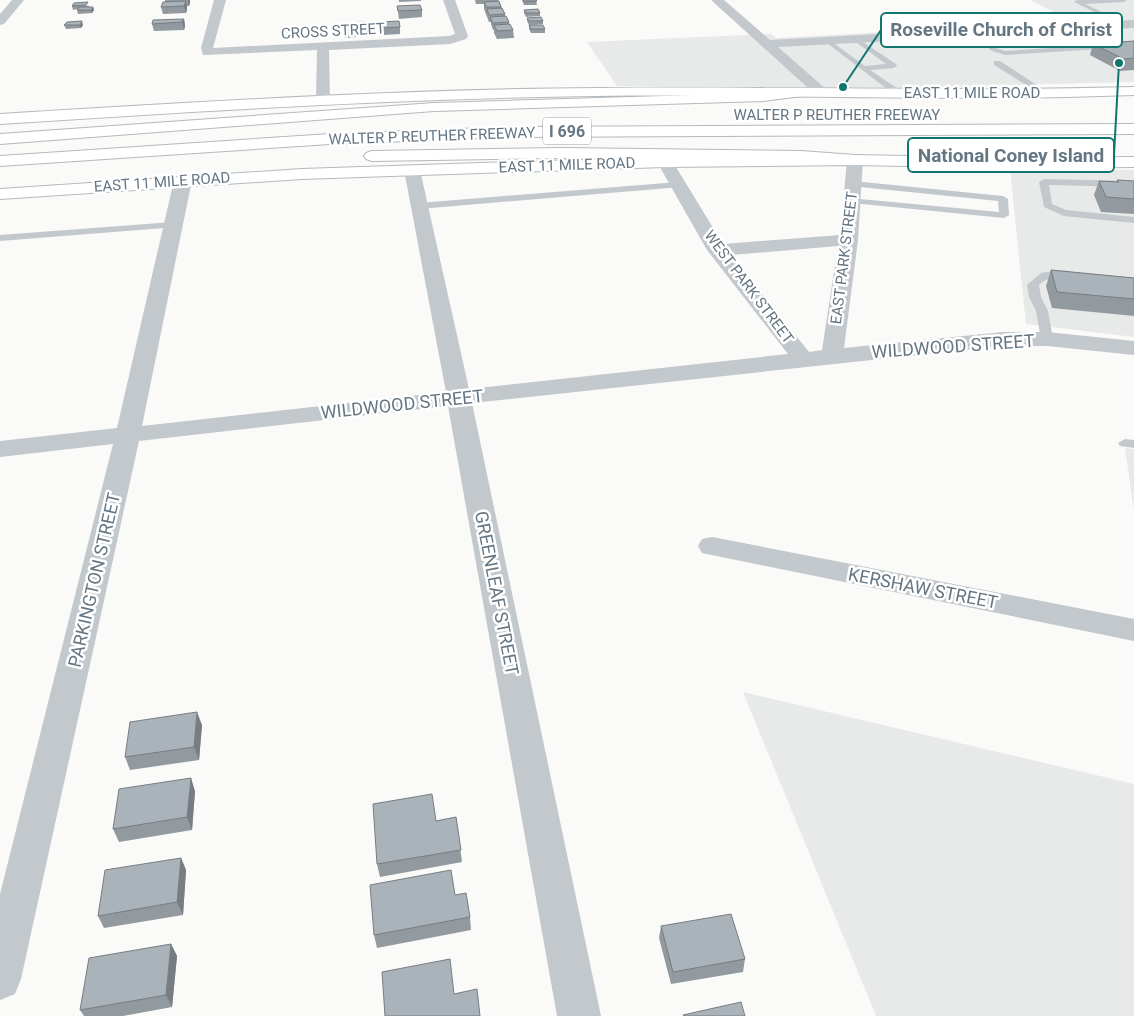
<svg xmlns="http://www.w3.org/2000/svg" width="1134" height="1016" font-family="Roboto,sans-serif">
<rect width="100%" height="100%" fill="#fafaf8"/>
<path fill="#e8e9e9" d="M 1030,0 L 1134,0 L 1134,82 L 903,88 L 617,86 L 587,42 L 771,34 L 776,38 L 1073,22 Z
M 1010,170 L 1134,170 L 1134,337 L 1026,324 Z
M 1125,448 L 1134,449 L 1134,511 Z
M 743,692 L 1134,784 L 1134,1016 L 876,1016 Z"/>
<g fill="none" stroke-linecap="round" stroke-linejoin="round">
<defs>
<path id="secondary" d="M 1134,87 L 1134,95 L 1067,97 C 910,100 752,94 595,96 C 396,99 198,111 0,124 L 0,114 C 199,102 398,89 598,88 C 777,86 955,92 1134,87 Z
M 855,155 L 1013,158 L 1134,157 L 1134,167 L 1013,168 L 855,165 L 665,167 L 302,179 L 0,199 L 0,189 L 302,169 L 665,157 Z"/>
<path id="highway" d="M 797,89 L 802,90 L 804,93 L 802,96 L 763,101 L 434,111 L 0,144 L 0,134 L 434,103 L 763,93 Z
M 1134,124 L 1134,134 L 510,137 L 330,144 L 0,166 L 0,156 L 330,134 L 510,127 Z
M 563,148 L 801,151 L 855,155 L 861,157 L 863,160 L 861,163 L 855,165 L 801,161 L 563,158 L 372,161 L 366,159 L 364,156 L 366,153 L 372,151 Z"/>
</defs>
<use href="#secondary" stroke="#b3babf" stroke-width="2"/>
<use href="#highway" stroke="#b4b9bd" stroke-width="2"/>
<path fill="#c3c8cc" fill-rule="evenodd" d="M 1127,0 L 1124,2 L 1085,4 L 1125,23 L 1125,25 L 1123,26 L 1074,2 L 1077,0 Z
M 1063,26 L 1086,38 L 1083,40 L 995,48 L 1005,51 L 1134,43 L 1134,47 L 1005,55 L 992,51 L 986,46 L 989,44 L 1075,37 L 1061,29 L 1061,27 Z
M 853,38 L 857,38 L 896,64 L 897,66 L 893,68 L 870,70 L 901,91 L 901,95 L 895,95 L 823,40 L 828,39 L 865,66 L 886,64 L 853,40 Z
M 994,61 L 1000,61 L 1049,93 L 1042,95 L 994,65 Z
M 1044,179 L 1134,181 L 1134,187 L 1049,185 L 1052,204 L 1066,210 L 1134,217 L 1134,223 L 1064,216 L 1044,207 L 1039,182 Z
M 853,181 L 1003,196 L 1008,199 L 1009,215 L 1004,218 L 852,203 L 847,200 L 849,198 L 999,212 L 998,201 L 850,186 L 850,182 Z
M 678,182 L 681,183 L 681,187 L 419,209 L 414,206 L 419,203 Z
M 173,222 L 178,225 L 177,227 L 0,241 L 0,235 Z
M 1059,270 L 1070,271 L 1075,274 C 1065,283 1052,272 1039,285 L 1041,297 L 1048,311 L 1053,339 L 1047,343 L 1041,339 L 1036,311 L 1029,297 L 1027,285 L 1041,273 Z
M 1125,439 L 1134,440 L 1134,448 L 1120,446 L 1118,443 Z"/>
<path fill="#c3c8cc" fill-rule="evenodd" d="M 12,0 L 24,0 L 4,24 L 0,25 L 0,14 Z
M 214,0 L 226,0 L 213,48 L 449,36 L 455,34 L 443,0 L 455,0 L 468,36 L 466,39 L 450,44 L 329,50 L 330,99 L 328,102 L 318,102 L 316,99 L 317,50 L 203,55 L 201,48 Z
M 711,0 L 724,0 L 770,40 L 1134,20 L 1134,28 L 778,47 L 827,90 L 829,93 L 827,96 L 817,96 Z
M 855,155 L 861,157 L 863,160 L 858,240 L 844,348 L 1003,332 L 1047,332 L 1134,341 L 1134,355 L 1047,346 L 1003,346 L 472,403 L 601,1016 L 557,1016 L 448,406 L 139,441 L 21,979 L 15,994 L 0,1000 L 0,894 L 113,444 L 0,457 L 0,441 L 117,428 L 174,180 L 177,176 L 189,176 L 192,180 L 142,426 L 446,392 L 404,170 L 406,166 L 418,166 L 420,170 L 469,389 L 788,354 L 707,250 L 657,162 L 659,159 L 671,159 L 723,244 L 840,235 L 847,160 L 849,157 ZM 838,246 L 822,350 L 809,352 L 731,255 Z
M 712,537 L 1134,619 L 1134,641 L 702,553 L 698,546 L 702,539 Z"/>
<use href="#secondary" fill="#fff" fill-rule="evenodd"/>
<use href="#highway" fill="#fff" fill-rule="evenodd"/>
</g>
<path fill="#929a9f" d="M 165,0 L 190,0 L 190,3 L 189,6 L 187,6 L 187,9 L 186,13 L 163,14 L 161,7 L 165,2 Z
M 399,0 L 421,0 L 421,1 L 399,2 Z
M 475,0 L 498,0 L 505,14 L 505,16 L 509,22 L 509,24 L 513,30 L 514,38 L 497,39 L 494,33 L 494,30 L 493,30 L 491,24 L 491,22 L 489,22 L 484,9 L 484,4 L 476,4 Z
M 522,0 L 536,0 L 537,5 L 524,5 Z
M 74,3 L 89,6 L 89,7 L 93,7 L 94,10 L 92,13 L 78,14 L 77,10 L 77,9 L 73,10 L 72,6 Z
M 397,6 L 422,10 L 422,17 L 399,19 Z
M 524,10 L 540,13 L 540,16 L 526,17 L 524,13 Z
M 527,18 L 543,21 L 543,24 L 529,25 L 527,21 Z
M 184,19 L 185,26 L 184,30 L 154,31 L 152,24 Z
M 67,22 L 83,25 L 81,28 L 66,29 L 64,25 Z
M 382,22 L 400,27 L 400,34 L 384,35 Z
M 343,23 L 370,29 L 370,36 L 344,38 Z
M 529,25 L 545,29 L 545,33 L 531,33 L 529,29 Z
M 1134,41 L 1134,70 L 1120,71 L 1090,55 L 1093,44 Z
M 1117,180 L 1134,181 L 1134,214 L 1101,212 L 1094,195 L 1099,181 L 1117,182 Z
M 1051,270 L 1134,278 L 1134,316 L 1052,308 L 1046,286 Z
M 202,725 L 199,760 L 130,770 L 125,757 Z
M 195,791 L 192,830 L 119,842 L 113,829 Z
M 456,817 L 462,862 L 380,877 L 377,864 L 436,821 Z
M 181,858 L 186,870 L 183,915 L 104,928 L 98,916 Z
M 455,895 L 470,917 L 471,930 L 377,948 L 374,935 Z
M 661,926 L 745,959 L 743,972 L 671,984 L 659,938 Z
M 171,944 L 177,956 L 172,1007 L 123,1016 L 84,1016 L 80,1010 Z"/>
<path fill="#777d82" d="M 188,0 L 190,0 L 190,3 L 189,6 Z
M 186,1 L 187,9 L 186,13 L 184,6 Z
M 93,7 L 94,10 L 92,13 L 91,10 Z
M 184,19 L 185,26 L 184,30 L 182,22 Z
M 82,21 L 83,25 L 81,28 L 80,25 Z
M 197,712 L 202,725 L 199,760 L 194,747 Z
M 191,778 L 195,791 L 192,830 L 187,817 Z
M 181,858 L 186,870 L 183,915 L 177,902 Z
M 171,944 L 177,956 L 172,1007 L 166,995 Z"/>
<path fill="#aab3b9" stroke="#777d82" d="M 523,0 L 536,0 L 537,1 L 524,2 Z
M 186,1 L 184,6 L 161,7 L 163,2 Z
M 499,1 L 501,7 L 486,7 L 484,2 Z
M 88,2 L 86,5 L 72,6 L 74,3 Z
M 420,5 L 422,10 L 398,11 L 397,6 Z
M 79,7 L 93,7 L 91,10 L 77,10 Z
M 502,8 L 505,14 L 489,15 L 487,9 Z
M 538,9 L 540,13 L 526,13 L 524,10 Z
M 506,16 L 509,22 L 493,23 L 490,17 Z
M 541,17 L 543,21 L 529,21 L 527,18 Z
M 184,19 L 182,22 L 152,24 L 153,20 Z
M 82,21 L 80,25 L 64,25 L 67,22 Z
M 399,21 L 400,27 L 383,28 L 382,22 Z
M 368,22 L 370,29 L 343,30 L 343,23 Z
M 510,24 L 513,30 L 497,31 L 494,25 Z
M 529,25 L 543,25 L 545,29 L 531,29 Z
M 1134,41 L 1134,58 L 1124,59 L 1093,44 Z
M 1117,180 L 1134,181 L 1134,199 L 1106,197 L 1099,181 L 1119,182 Z
M 1051,270 L 1134,278 L 1134,299 L 1057,292 Z
M 197,712 L 194,747 L 125,757 L 130,722 Z
M 191,778 L 187,817 L 113,829 L 119,789 Z
M 432,794 L 436,821 L 456,817 L 461,850 L 377,864 L 373,804 Z
M 181,858 L 177,902 L 98,916 L 105,870 Z
M 451,870 L 455,895 L 466,893 L 470,917 L 374,935 L 370,885 Z
M 731,914 L 745,959 L 673,972 L 661,926 Z
M 171,944 L 166,995 L 80,1010 L 89,958 Z
M 450,959 L 454,994 L 477,989 L 480,1016 L 385,1016 L 382,972 Z
M 741,1002 L 745,1016 L 684,1016 L 683,1015 Z"/>
<g text-anchor="middle" dominant-baseline="central" stroke-width="5" stroke-linejoin="round" paint-order="stroke">
<g font-size="15" fill="#657683" stroke="#fff">
<text transform="translate(333 31) rotate(-3)">CROSS STREET</text>
<text x="972" y="93">EAST 11 MILE ROAD</text>
<text x="837" y="115">WALTER P REUTHER FREEWAY</text>
<text transform="translate(432 136) rotate(-2)">WALTER P REUTHER FREEWAY</text>
<text transform="translate(567 165) rotate(-2)">EAST 11 MILE ROAD</text>
<text transform="translate(162 182) rotate(-4)">EAST 11 MILE ROAD</text>
<text transform="translate(844 258) rotate(-83)">EAST PARK STREET</text>
<text transform="translate(749 287) rotate(53)">WEST PARK STREET</text>
</g>
<rect fill="#fff" stroke="#939fa8" stroke-width="1" x="543" y="117.5" width="48" height="27" rx="4"/>
<g font-size="16" font-weight="bold" fill="#657683">
<text x="567" y="131">I 696</text>
</g>
<g font-size="18" fill="#657683" stroke="#fff">
<text transform="translate(953 346) rotate(-4)">WILDWOOD STREET</text>
<text transform="translate(402 404) rotate(-6)">WILDWOOD STREET</text>
<text transform="translate(94 580) rotate(-77)">PARKINGTON STREET</text>
<text transform="translate(923 588) rotate(11)">KERSHAW STREET</text>
<text transform="translate(497 593) rotate(79)">GREENLEAF STREET</text>
</g>
</g>
<path fill="none" stroke="#0f766e" stroke-width="2" d="M843 87L881 30M1119 63L1114 155"/>
<g fill="#0f766e" stroke="#fff" stroke-width="2">
<circle cx="843" cy="87" r="5"/>
<circle cx="1119" cy="63" r="5"/>
</g>
<g fill="#fff" stroke="#0f766e" stroke-width="2">
<rect x="881" y="13" width="241" height="34" rx="5"/>
<rect x="908" y="138" width="206" height="34" rx="5"/>
</g>
<g font-size="19" text-anchor="middle" font-weight="bold" fill="#657683">
<text x="1001" y="36">Roseville Church of Christ</text>
<text x="1011" y="162">National Coney Island</text>
</g>
</svg>
